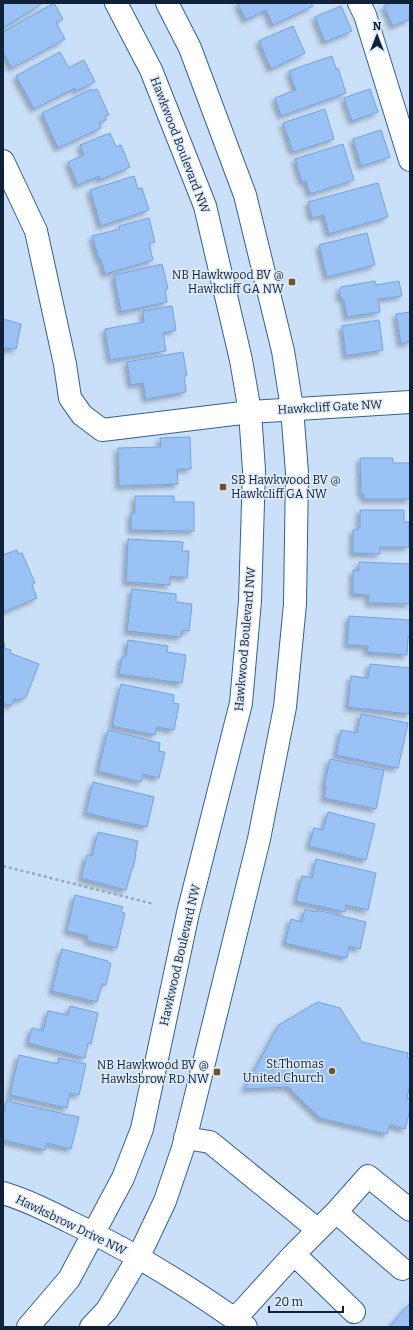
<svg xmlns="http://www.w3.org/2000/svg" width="413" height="1330" font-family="Bitter,serif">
<defs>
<filter id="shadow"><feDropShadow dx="-3.5" dy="3.5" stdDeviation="2" flood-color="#0004"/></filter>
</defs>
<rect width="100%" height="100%" fill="#cadff8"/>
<path fill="#9ac2f4" stroke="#72a2df" filter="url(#shadow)" d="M 3,3 L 43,3 L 3,28 Z
M 54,3 L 63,19 L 56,23 L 65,39 L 12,68 L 3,52 L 3,32 Z
M 237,3 L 311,3 L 313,6 L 273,25 L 266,10 L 246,20 Z
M 391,3 L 410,3 L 410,19 L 393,26 L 384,6 Z
M 341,6 L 352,31 L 325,42 L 315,17 Z
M 293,26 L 305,53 L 271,69 L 259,41 Z
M 60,52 L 69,68 L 84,60 L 95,82 L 76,91 L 75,88 L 34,109 L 16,76 Z
M 332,56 L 336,69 L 338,68 L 346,93 L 281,116 L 275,98 L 296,90 L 289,71 Z
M 92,89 L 93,91 L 97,89 L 109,115 L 105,116 L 106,120 L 99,123 L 101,128 L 58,148 L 42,113 Z
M 370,89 L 378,112 L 352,121 L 344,98 Z
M 325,109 L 334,139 L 293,152 L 283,123 Z
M 381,130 L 390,157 L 361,166 L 353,139 Z
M 110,133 L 116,147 L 121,145 L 130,167 L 100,180 L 99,176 L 78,185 L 68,162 L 84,155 L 80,145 Z
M 343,144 L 354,180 L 310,194 L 306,181 L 302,182 L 295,159 Z
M 134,176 L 138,189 L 142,188 L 149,210 L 101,226 L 90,190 Z
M 378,183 L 388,217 L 329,234 L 324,215 L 312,218 L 308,202 Z
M 149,218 L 155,242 L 149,243 L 153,260 L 105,274 L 101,259 L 99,260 L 92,236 L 120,229 L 119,226 Z
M 367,233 L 375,265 L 327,277 L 319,245 Z
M 162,264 L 168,289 L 165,290 L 167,302 L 121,312 L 114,275 Z
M 375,281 L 376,285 L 399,281 L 402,296 L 378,299 L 380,312 L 347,317 L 344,300 L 340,297 L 339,291 L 341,287 Z
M 172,306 L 176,330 L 163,333 L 166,351 L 110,360 L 105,329 L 144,322 L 143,311 Z
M 410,312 L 410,342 L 401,344 L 396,314 Z
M 3,319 L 21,324 L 16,349 L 5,348 L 3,360 Z
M 379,320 L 383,350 L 346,356 L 342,326 Z
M 183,352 L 187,376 L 184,376 L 186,392 L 146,399 L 143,383 L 131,385 L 127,362 Z
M 190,437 L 191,469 L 177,469 L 178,484 L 119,486 L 118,448 L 161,447 L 160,438 Z
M 360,458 L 393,458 L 393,463 L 410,463 L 410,499 L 364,499 L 364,494 L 361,494 Z
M 135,496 L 174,496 L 174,502 L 194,502 L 194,531 L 131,530 L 131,513 L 135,513 Z
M 360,510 L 404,510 L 404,522 L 409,522 L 409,547 L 380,547 L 380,554 L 353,553 L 353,530 L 358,530 L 358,527 L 360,528 Z
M 128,539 L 183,542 L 182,551 L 189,551 L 187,578 L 170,576 L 170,585 L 126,582 Z
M 17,550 L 18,554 L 22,553 L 35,583 L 32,585 L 37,598 L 4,612 L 3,610 L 3,555 Z
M 359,562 L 410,564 L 410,604 L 369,603 L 369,595 L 353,594 L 353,570 L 359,571 Z
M 132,589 L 176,594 L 176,602 L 192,604 L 189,631 L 182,630 L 181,637 L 127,631 Z
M 349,616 L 410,620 L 410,638 L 408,637 L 407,655 L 367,652 L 368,646 L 347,645 Z
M 128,640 L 168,646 L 167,652 L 186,655 L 182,683 L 119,674 L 122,657 L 126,657 Z
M 3,643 L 5,644 L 4,648 L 11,650 L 10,653 L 39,664 L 26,697 L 18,700 L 14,699 L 11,706 L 3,703 Z
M 370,664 L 410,668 L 410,714 L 348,707 L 351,676 L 368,678 Z
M 121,684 L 174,695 L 173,703 L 179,704 L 174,730 L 157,727 L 155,735 L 112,726 Z
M 361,714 L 408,723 L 398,768 L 336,755 L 341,730 L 357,733 Z
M 108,730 L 160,743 L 159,751 L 165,752 L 159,778 L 143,774 L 141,782 L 98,771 Z
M 330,759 L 384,770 L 376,809 L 324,798 L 326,787 L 324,786 Z
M 93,782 L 154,797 L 147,827 L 86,813 Z
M 328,812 L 375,824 L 366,860 L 309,846 L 314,828 L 323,830 Z
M 98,832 L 138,841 L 135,855 L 136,855 L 133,868 L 132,868 L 126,890 L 81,878 L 87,855 L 92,856 Z
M 316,859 L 376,873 L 368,910 L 346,905 L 345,912 L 296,901 L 302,876 L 312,878 Z
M 75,895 L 123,907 L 121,912 L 125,913 L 117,948 L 87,941 L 88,936 L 67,931 Z
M 305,909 L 317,912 L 317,910 L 366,922 L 360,949 L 349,946 L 347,958 L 285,943 L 291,919 L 302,922 Z
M 62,949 L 108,961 L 107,962 L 111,963 L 106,985 L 102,984 L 97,1002 L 52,991 Z
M 318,1002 L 340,1008 L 362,1042 L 408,1053 L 407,1058 L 410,1058 L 410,1084 L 407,1098 L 410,1099 L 410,1110 L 405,1129 L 390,1125 L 387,1134 L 320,1118 L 288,1087 L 244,1089 L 279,1025 Z
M 70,1006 L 98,1013 L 91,1044 L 88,1043 L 85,1058 L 28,1043 L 32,1028 L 43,1031 L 48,1011 L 68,1015 Z
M 19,1055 L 58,1064 L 59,1058 L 86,1064 L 79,1095 L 70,1093 L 67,1108 L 10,1095 Z
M 7,1099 L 11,1100 L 11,1102 L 79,1117 L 71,1149 L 47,1143 L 45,1150 L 3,1140 L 3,1115 Z
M 410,1303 L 410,1327 L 389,1327 Z"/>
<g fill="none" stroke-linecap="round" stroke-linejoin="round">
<defs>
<path id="minor" d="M 359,3 L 365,15 L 410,160
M 3,161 L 36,231 L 65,364 L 70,398 L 82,415 L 102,430 L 250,412 L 410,402
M 185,1138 L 210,1142 L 318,1230
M 3,1193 C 26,1200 46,1210 68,1221 C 130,1250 190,1287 246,1327
M 336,1212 L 402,1269
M 294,1254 L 354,1312
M 235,1319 L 294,1254 L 336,1212 L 368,1176 L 410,1210
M 28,1327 L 69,1279 L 123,1178 L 142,1129 L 188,913 L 241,703 L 250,601 L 254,470 L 250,412 L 241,360 L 205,206 L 151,70 L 116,3
M 91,1327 L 107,1310 L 138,1258 L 165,1201 L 183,1148 L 259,839 L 285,707 L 295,604 L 297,473 L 292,408 L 283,351 L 245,195 L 190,48 L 167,3"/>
</defs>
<use href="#minor" stroke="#326199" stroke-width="24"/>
<path stroke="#91a6be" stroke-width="2.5" stroke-dasharray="3 3" stroke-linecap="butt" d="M 3,866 L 154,904"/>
<use href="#minor" stroke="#fff" stroke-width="22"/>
</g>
<g fill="#715327" stroke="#e1ebf8" stroke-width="1.5">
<rect x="288" y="278" width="8" height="8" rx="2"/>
<rect x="219" y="483" width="8" height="8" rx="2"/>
<circle cx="332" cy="1071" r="4"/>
<rect x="213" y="1068" width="8" height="8" rx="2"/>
</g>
<g text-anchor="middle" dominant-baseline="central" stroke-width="3" stroke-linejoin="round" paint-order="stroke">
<g font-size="12" fill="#0f223a" stroke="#e1ebf8">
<text transform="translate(180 145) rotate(69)">Hawkwood Boulevard NW</text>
<text transform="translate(330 407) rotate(-3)">Hawkcliff Gate NW</text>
<text transform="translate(245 639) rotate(-85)">Hawkwood Boulevard NW</text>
<text transform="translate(180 955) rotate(-77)">Hawkwood Boulevard NW</text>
<text transform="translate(71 1225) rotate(26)">Hawksbrow Drive NW</text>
</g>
<g font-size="12" fill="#0f223a" stroke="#e1ebf8" text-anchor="end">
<text x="284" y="275">NB Hawkwood BV @<tspan x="284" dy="14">Hawkcliff GA NW</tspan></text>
<text x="231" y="480" text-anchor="start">SB Hawkwood BV @<tspan x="231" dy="14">Hawkcliff GA NW</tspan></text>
<text x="324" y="1064">St.Thomas<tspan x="324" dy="14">United Church</tspan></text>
<text x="209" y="1065">NB Hawkwood BV @<tspan x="209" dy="14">Hawksbrow RD NW</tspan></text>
</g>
</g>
<rect width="413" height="1330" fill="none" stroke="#0f223a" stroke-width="8"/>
<g transform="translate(377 36)" stroke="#e1ebf8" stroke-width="3" paint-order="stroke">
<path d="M0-3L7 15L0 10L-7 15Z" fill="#0f223a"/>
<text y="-6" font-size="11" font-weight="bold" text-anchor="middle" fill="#0f223a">N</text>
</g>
<path d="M269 1306v6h74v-6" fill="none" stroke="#0f223a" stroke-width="2"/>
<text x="275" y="1306" font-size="12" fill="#0f223a" stroke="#e1ebf8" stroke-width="3" paint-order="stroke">20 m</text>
</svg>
